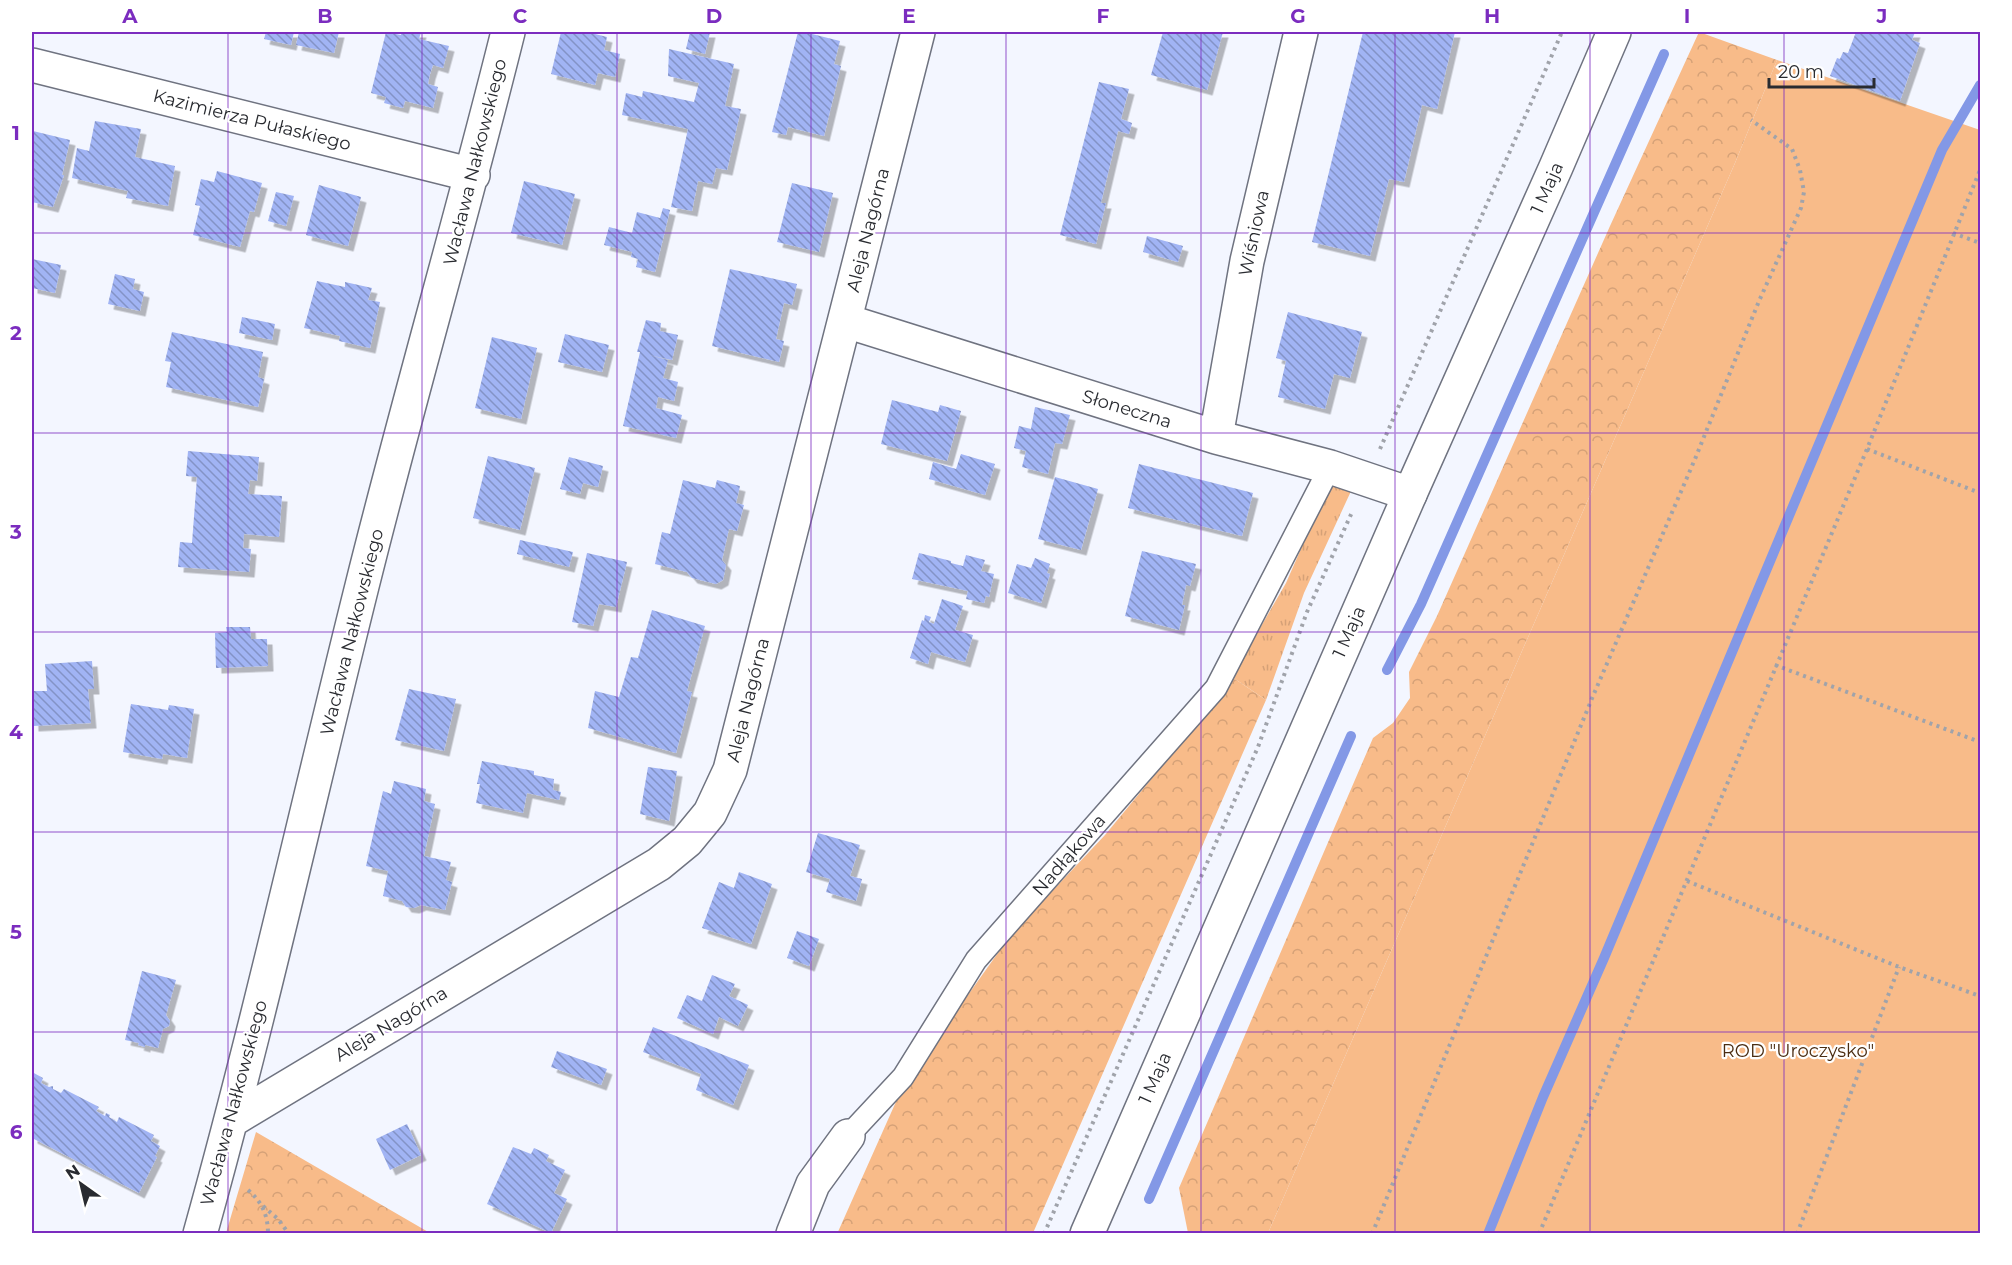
<svg xmlns="http://www.w3.org/2000/svg" width="2012" height="1265" font-family="Montserrat,sans-serif">
<defs>
<pattern id="grass-tufts" width="24" height="20" patternUnits="userSpaceOnUse" patternTransform="scale(1.5)"><rect width="24" height="20" fill="#f8bb89"/><path d="M3 7l-1-3M5 7V3M7 7l1-3M15 17l-1-3M17 17v-4M19 17l1-3" fill="none" stroke="#d5a177"/></pattern>
<pattern id="forest-crowns" width="20" height="18" patternUnits="userSpaceOnUse" patternTransform="scale(1.5)"><rect width="20" height="18" fill="#f8bb89"/><path d="M2 6a3 3 0 1 1 6 0M12 15a3 3 0 1 1 6 0" fill="none" stroke="#d5a177"/></pattern>
<pattern id="building-back-hatch" width="6" height="6" patternUnits="userSpaceOnUse" patternTransform="scale(1.5)"><rect width="6" height="6" fill="#a1b4f4"/><path d="M-1 5l2 2M0 0l6 6M5-1l2 2" fill="none" stroke="#8393c6"/></pattern>
<filter id="shadow"><feDropShadow dx="5.5" dy="5.5" stdDeviation="0" flood-color="#0004"/></filter>
</defs>
<rect width="100%" height="100%" fill="#f3f6ff"/>
<path fill="url(#grass-tufts)" d="M 1337,480 L 1352,489 L 1304,593 L 1266,700 L 1232,677 L 1286,583 L 1329,485 Z"/>
<path fill="url(#forest-crowns)" d="M 1699,32 L 1777,60 L 1735,163 L 1268,1233 L 1188,1233 L 1179,1188 L 1373,738 L 1393,723 L 1410,698 L 1409,672 L 1437,616 L 1610,226 Z
M 1232,677 L 1266,700 L 1033,1233 L 837,1234 L 903,1086 L 1010,936 L 1105,835 L 1224,691 Z
M 256,1132 L 430,1233 L 226,1233 Z"/>
<path fill="#f8bb89" d="M 1777,60 L 1980,130 L 1980,1233 L 1268,1233 L 1735,163 Z"/>
<g fill="none" stroke-linecap="round" stroke-linejoin="round">
<path stroke="#8398e6" stroke-width="10" d="M 1387,670 L 1421,604 L 1664,54
M 1149,1199 L 1351,736
M 1488,1234 L 1543,1097 L 1604,958 L 1942,150 L 1980,85"/>
</g>
<path fill="url(#building-back-hatch)" filter="url(#shadow)" d="M 266,32 L 294,32 L 291,45 L 264,39 Z
M 299,32 L 339,32 L 334,53 L 296,45 Z
M 386,32 L 401,35 L 401,32 L 421,32 L 419,39 L 449,46 L 443,68 L 433,65 L 430,74 L 428,84 L 438,87 L 433,108 L 405,101 L 403,108 L 384,103 L 386,97 L 371,93 Z
M 561,32 L 587,32 L 607,37 L 604,50 L 620,54 L 615,77 L 598,73 L 595,85 L 551,74 Z
M 690,32 L 710,32 L 705,54 L 686,49 Z
M 798,32 L 812,32 L 812,34 L 840,41 L 834,64 L 841,66 L 824,136 L 788,127 L 786,135 L 772,132 Z
M 1163,32 L 1223,32 L 1207,90 L 1151,75 Z
M 1363,32 L 1455,32 L 1437,109 L 1422,105 L 1404,182 L 1389,179 L 1370,256 L 1312,242 Z
M 1856,32 L 1915,32 L 1912,40 L 1920,43 L 1900,101 L 1830,76 L 1837,58 L 1840,59 L 1843,52 L 1848,53 Z
M 669,49 L 734,64 L 725,106 L 741,109 L 727,170 L 716,168 L 712,184 L 698,181 L 692,211 L 671,207 L 688,129 L 622,115 L 626,93 L 642,97 L 643,91 L 694,102 L 699,83 L 668,76 Z
M 1099,82 L 1129,89 L 1121,119 L 1132,123 L 1129,134 L 1118,131 L 1101,203 L 1106,203 L 1096,244 L 1060,235 Z
M 95,121 L 141,129 L 135,157 L 175,166 L 168,206 L 126,198 L 128,191 L 72,178 L 77,148 L 89,151 Z
M 33,131 L 70,140 L 62,175 L 64,175 L 53,207 L 32,202 L 32,139 Z
M 217,171 L 262,183 L 254,212 L 250,211 L 240,247 L 193,235 L 200,206 L 195,205 L 201,179 L 214,182 Z
M 524,181 L 575,194 L 562,245 L 511,233 Z
M 792,183 L 833,193 L 819,252 L 777,242 Z
M 319,185 L 361,197 L 348,246 L 306,235 Z
M 276,192 L 294,196 L 286,226 L 268,221 Z
M 663,208 L 670,210 L 655,272 L 636,267 L 638,259 L 631,257 L 632,252 L 604,245 L 609,227 L 632,233 L 637,212 L 660,218 Z
M 1147,236 L 1183,246 L 1178,262 L 1143,252 Z
M 32,259 L 61,265 L 55,293 L 32,288 Z
M 730,269 L 797,284 L 792,305 L 784,303 L 776,339 L 784,341 L 779,362 L 712,346 Z
M 115,274 L 135,279 L 133,289 L 144,292 L 140,311 L 108,304 Z
M 317,281 L 345,287 L 345,282 L 372,288 L 368,300 L 380,302 L 370,348 L 339,341 L 340,336 L 304,328 Z
M 1288,312 L 1362,332 L 1350,378 L 1334,374 L 1325,409 L 1278,397 L 1286,361 L 1276,358 Z
M 242,317 L 275,324 L 272,340 L 239,333 Z
M 646,320 L 661,323 L 660,331 L 678,335 L 672,360 L 649,355 L 668,360 L 663,378 L 678,382 L 674,401 L 658,397 L 656,408 L 682,415 L 676,438 L 623,426 L 640,352 L 637,352 Z
M 172,332 L 263,352 L 258,377 L 264,379 L 258,407 L 166,387 L 171,362 L 165,361 Z
M 565,334 L 609,345 L 602,372 L 558,362 Z
M 492,337 L 537,348 L 521,419 L 475,408 Z
M 892,400 L 938,412 L 940,405 L 961,411 L 947,461 L 881,444 Z
M 1035,407 L 1070,415 L 1062,444 L 1055,443 L 1048,474 L 1022,467 L 1026,451 L 1014,448 L 1019,426 L 1031,429 Z
M 188,451 L 259,457 L 257,481 L 250,480 L 248,494 L 282,496 L 279,537 L 244,534 L 243,548 L 251,549 L 249,572 L 178,567 L 180,542 L 192,543 L 197,477 L 186,476 Z
M 961,454 L 995,464 L 985,495 L 929,479 L 933,462 L 956,469 Z
M 488,456 L 535,468 L 520,530 L 473,518 Z
M 569,457 L 603,466 L 598,487 L 583,483 L 580,494 L 560,489 Z
M 1139,464 L 1253,493 L 1242,536 L 1128,508 Z
M 1055,477 L 1098,489 L 1081,550 L 1038,539 Z
M 683,480 L 715,488 L 717,480 L 740,486 L 736,503 L 744,505 L 737,531 L 729,529 L 722,560 L 726,565 L 723,580 L 716,584 L 692,578 L 687,572 L 655,564 L 662,532 L 670,534 Z
M 520,540 L 573,552 L 569,567 L 517,554 Z
M 1142,551 L 1196,564 L 1190,586 L 1186,585 L 1182,605 L 1185,605 L 1179,630 L 1125,616 Z
M 587,553 L 627,562 L 616,607 L 599,604 L 593,626 L 572,622 Z
M 919,553 L 951,561 L 951,563 L 963,566 L 966,555 L 985,560 L 981,571 L 994,574 L 989,597 L 986,596 L 984,603 L 966,599 L 968,591 L 912,579 Z
M 1035,558 L 1050,564 L 1047,573 L 1050,574 L 1041,603 L 1008,593 L 1017,564 L 1031,568 Z
M 942,599 L 963,606 L 955,630 L 973,635 L 965,662 L 931,652 L 928,664 L 910,658 L 922,620 L 924,621 L 925,615 L 931,617 L 929,622 L 934,624 Z
M 652,610 L 705,626 L 687,691 L 692,692 L 676,753 L 588,728 L 595,691 L 619,697 L 631,657 L 638,658 Z
M 226,627 L 250,627 L 251,639 L 267,639 L 268,666 L 216,668 L 215,633 L 227,632 Z
M 92,661 L 94,689 L 88,689 L 91,723 L 33,726 L 32,691 L 47,691 L 45,664 Z
M 409,689 L 456,699 L 444,751 L 395,740 Z
M 131,704 L 168,710 L 169,705 L 194,709 L 187,758 L 163,754 L 162,759 L 123,752 Z
M 482,761 L 534,771 L 534,775 L 554,779 L 553,790 L 561,792 L 559,800 L 527,793 L 523,813 L 476,803 L 480,784 L 477,784 Z
M 648,767 L 677,771 L 669,821 L 640,814 Z
M 394,781 L 426,789 L 424,801 L 435,804 L 424,856 L 451,862 L 446,880 L 452,882 L 445,910 L 421,905 L 414,908 L 406,907 L 402,901 L 383,896 L 388,871 L 366,866 L 383,791 L 391,794 Z
M 818,833 L 860,845 L 850,876 L 862,879 L 856,901 L 826,892 L 830,879 L 806,872 Z
M 739,872 L 772,884 L 751,944 L 702,928 L 719,882 L 734,888 Z
M 797,931 L 819,939 L 809,966 L 787,958 Z
M 142,971 L 176,980 L 166,1015 L 170,1021 L 169,1026 L 163,1029 L 158,1048 L 145,1045 L 145,1047 L 138,1045 L 139,1043 L 125,1040 Z
M 712,975 L 735,984 L 729,996 L 748,1005 L 738,1026 L 719,1017 L 713,1034 L 677,1018 L 687,995 L 702,1001 Z
M 653,1027 L 749,1065 L 733,1105 L 696,1090 L 701,1074 L 643,1052 Z
M 557,1051 L 607,1069 L 601,1085 L 551,1067 Z
M 32,1072 L 43,1078 L 41,1083 L 49,1087 L 53,1086 L 53,1089 L 61,1093 L 64,1089 L 99,1107 L 96,1111 L 105,1116 L 106,1113 L 110,1115 L 109,1117 L 117,1122 L 119,1117 L 154,1135 L 151,1141 L 160,1146 L 155,1156 L 157,1157 L 139,1193 L 32,1138 Z
M 407,1124 L 421,1155 L 390,1170 L 376,1139 Z
M 513,1147 L 531,1154 L 534,1148 L 549,1155 L 546,1161 L 565,1170 L 554,1193 L 567,1199 L 551,1233 L 487,1204 Z"/>
<g fill="none" stroke-linecap="round" stroke-linejoin="round">
<defs>
<path id="service" d="M 848,1136 L 903,1077 L 976,960 L 1216,688 L 1330,467"/>
<path id="minor" d="M 32,65 L 473,175
M 846,321 L 1216,437 L 1330,467 L 1410,494
M 1216,437 L 1247,261 L 1301,32
M 232,1120 L 659,864 L 687,841 L 710,813 L 730,770 L 918,32
M 200,1234 C 260,1019 308,802 362,586 C 408,401 462,217 508,32
M 793,1234 L 813,1184 L 848,1136"/>
<path id="secondary" d="M 1087,1234 L 1410,494 L 1556,167 L 1614,32"/>
</defs>
<use href="#service" stroke="#6f7380" stroke-width="24"/>
<use href="#minor" stroke="#6f7380" stroke-width="36"/>
<use href="#secondary" stroke="#6f7380" stroke-width="36"/>
<path stroke="#a0a3aa" stroke-width="4" stroke-dasharray="3 4.5" stroke-linecap="butt" d="M 1953,233 L 1980,243
M 1380,449 L 1562,32
M 1867,449 L 1980,493
M 1775,665 L 1980,742
M 1687,881 L 1899,967 L 1980,996
M 248,1190 C 262,1202 268,1215 268,1234
M 263,1206 L 278,1219 L 289,1234
M 1044,1234 L 1258,747 L 1307,612 L 1353,510
M 1372,1234 L 1593,696 L 1695,459 L 1759,301 L 1801,208 L 1804,192 L 1800,170 L 1792,149 L 1751,120
M 1539,1234 L 1867,449 L 1980,170
M 1797,1234 L 1899,967"/>
<use href="#service" stroke="#fff" stroke-width="21"/>
<use href="#minor" stroke="#fff" stroke-width="33"/>
<use href="#secondary" stroke="#fff" stroke-width="33"/>
</g>
<path fill="none" stroke="#7b2cbf" stroke-width="1.5" stroke-opacity="0.55" d="M 228,32 L 228,1234M 422,32 L 422,1234M 617,32 L 617,1234M 811,32 L 811,1234M 1006,32 L 1006,1234M 1201,32 L 1201,1234M 1395,32 L 1395,1234M 1590,32 L 1590,1234M 1784,32 L 1784,1234M 32,233 L 1980,233M 32,433 L 1980,433M 32,632 L 1980,632M 32,832 L 1980,832M 32,1032 L 1980,1032"/>
<g text-anchor="middle" dominant-baseline="central" stroke-width="4.5" stroke-linejoin="round" paint-order="stroke">
<g font-size="18" fill="#292b30" stroke="#fff">
<text transform="translate(252 120) rotate(14)">Kazimierza Pułaskiego</text>
<text transform="translate(475 162) rotate(-76)">Wacława Nałkowskiego</text>
<text transform="translate(1547 188) rotate(-66)">1 Maja</text>
<text transform="translate(868 230) rotate(-76)">Aleja Nagórna</text>
<text transform="translate(1254 233) rotate(-78)">Wiśniowa</text>
<text transform="translate(1127 409) rotate(17)">Słoneczna</text>
<text transform="translate(352 632) rotate(-76)">Wacława Nałkowskiego</text>
<text transform="translate(1349 632) rotate(-66)">1 Maja</text>
<text transform="translate(748 700) rotate(-76)">Aleja Nagórna</text>
<text transform="translate(1069 855) rotate(-49)">Nadłąkowa</text>
<text transform="translate(391 1024) rotate(-31)">Aleja Nagórna</text>
<text transform="translate(1155 1078) rotate(-66)">1 Maja</text>
<text transform="translate(234 1103) rotate(-75)">Wacława Nałkowskiego</text>
</g>
<g font-size="18" fill="#4b2d12" stroke="#fff">
<text x="1798" y="1051">ROD "Uroczysko"</text>
</g>
</g>
<rect width="2012" height="1265" fill="none" stroke="#ffffff" stroke-width="66"/>
<g transform="translate(81 1184) rotate(326)" stroke="#ffffff" stroke-width="4.5" paint-order="stroke">
<path d="M0-4.5L10 22L0 15L-10 22Z" fill="#292b30"/>
<text y="-9" font-size="16" font-weight="bold" text-anchor="middle" fill="#292b30">N</text>
</g>
<path d="M1769 78v9h105v-9" fill="none" stroke="#292b30" stroke-width="3"/>
<text x="1778" y="78" font-size="18" fill="#292b30" stroke="#ffffff" stroke-width="4.5" paint-order="stroke">20 m</text>
<rect x="33" y="33" width="1946" height="1199" fill="none" stroke="#7b2cbf" stroke-width="2"/>
<g font-size="20" text-anchor="middle" font-weight="bold" fill="#7b2cbf">
<text x="130" y="23">A</text>
<text x="325" y="23">B</text>
<text x="520" y="23">C</text>
<text x="714" y="23">D</text>
<text x="909" y="23">E</text>
<text x="1103" y="23">F</text>
<text x="1298" y="23">G</text>
<text x="1492" y="23">H</text>
<text x="1687" y="23">I</text>
<text x="1882" y="23">J</text>
<text x="16" y="140">1</text>
<text x="16" y="340">2</text>
<text x="16" y="539">3</text>
<text x="16" y="739">4</text>
<text x="16" y="939">5</text>
<text x="16" y="1139">6</text>
</g>
</svg>
